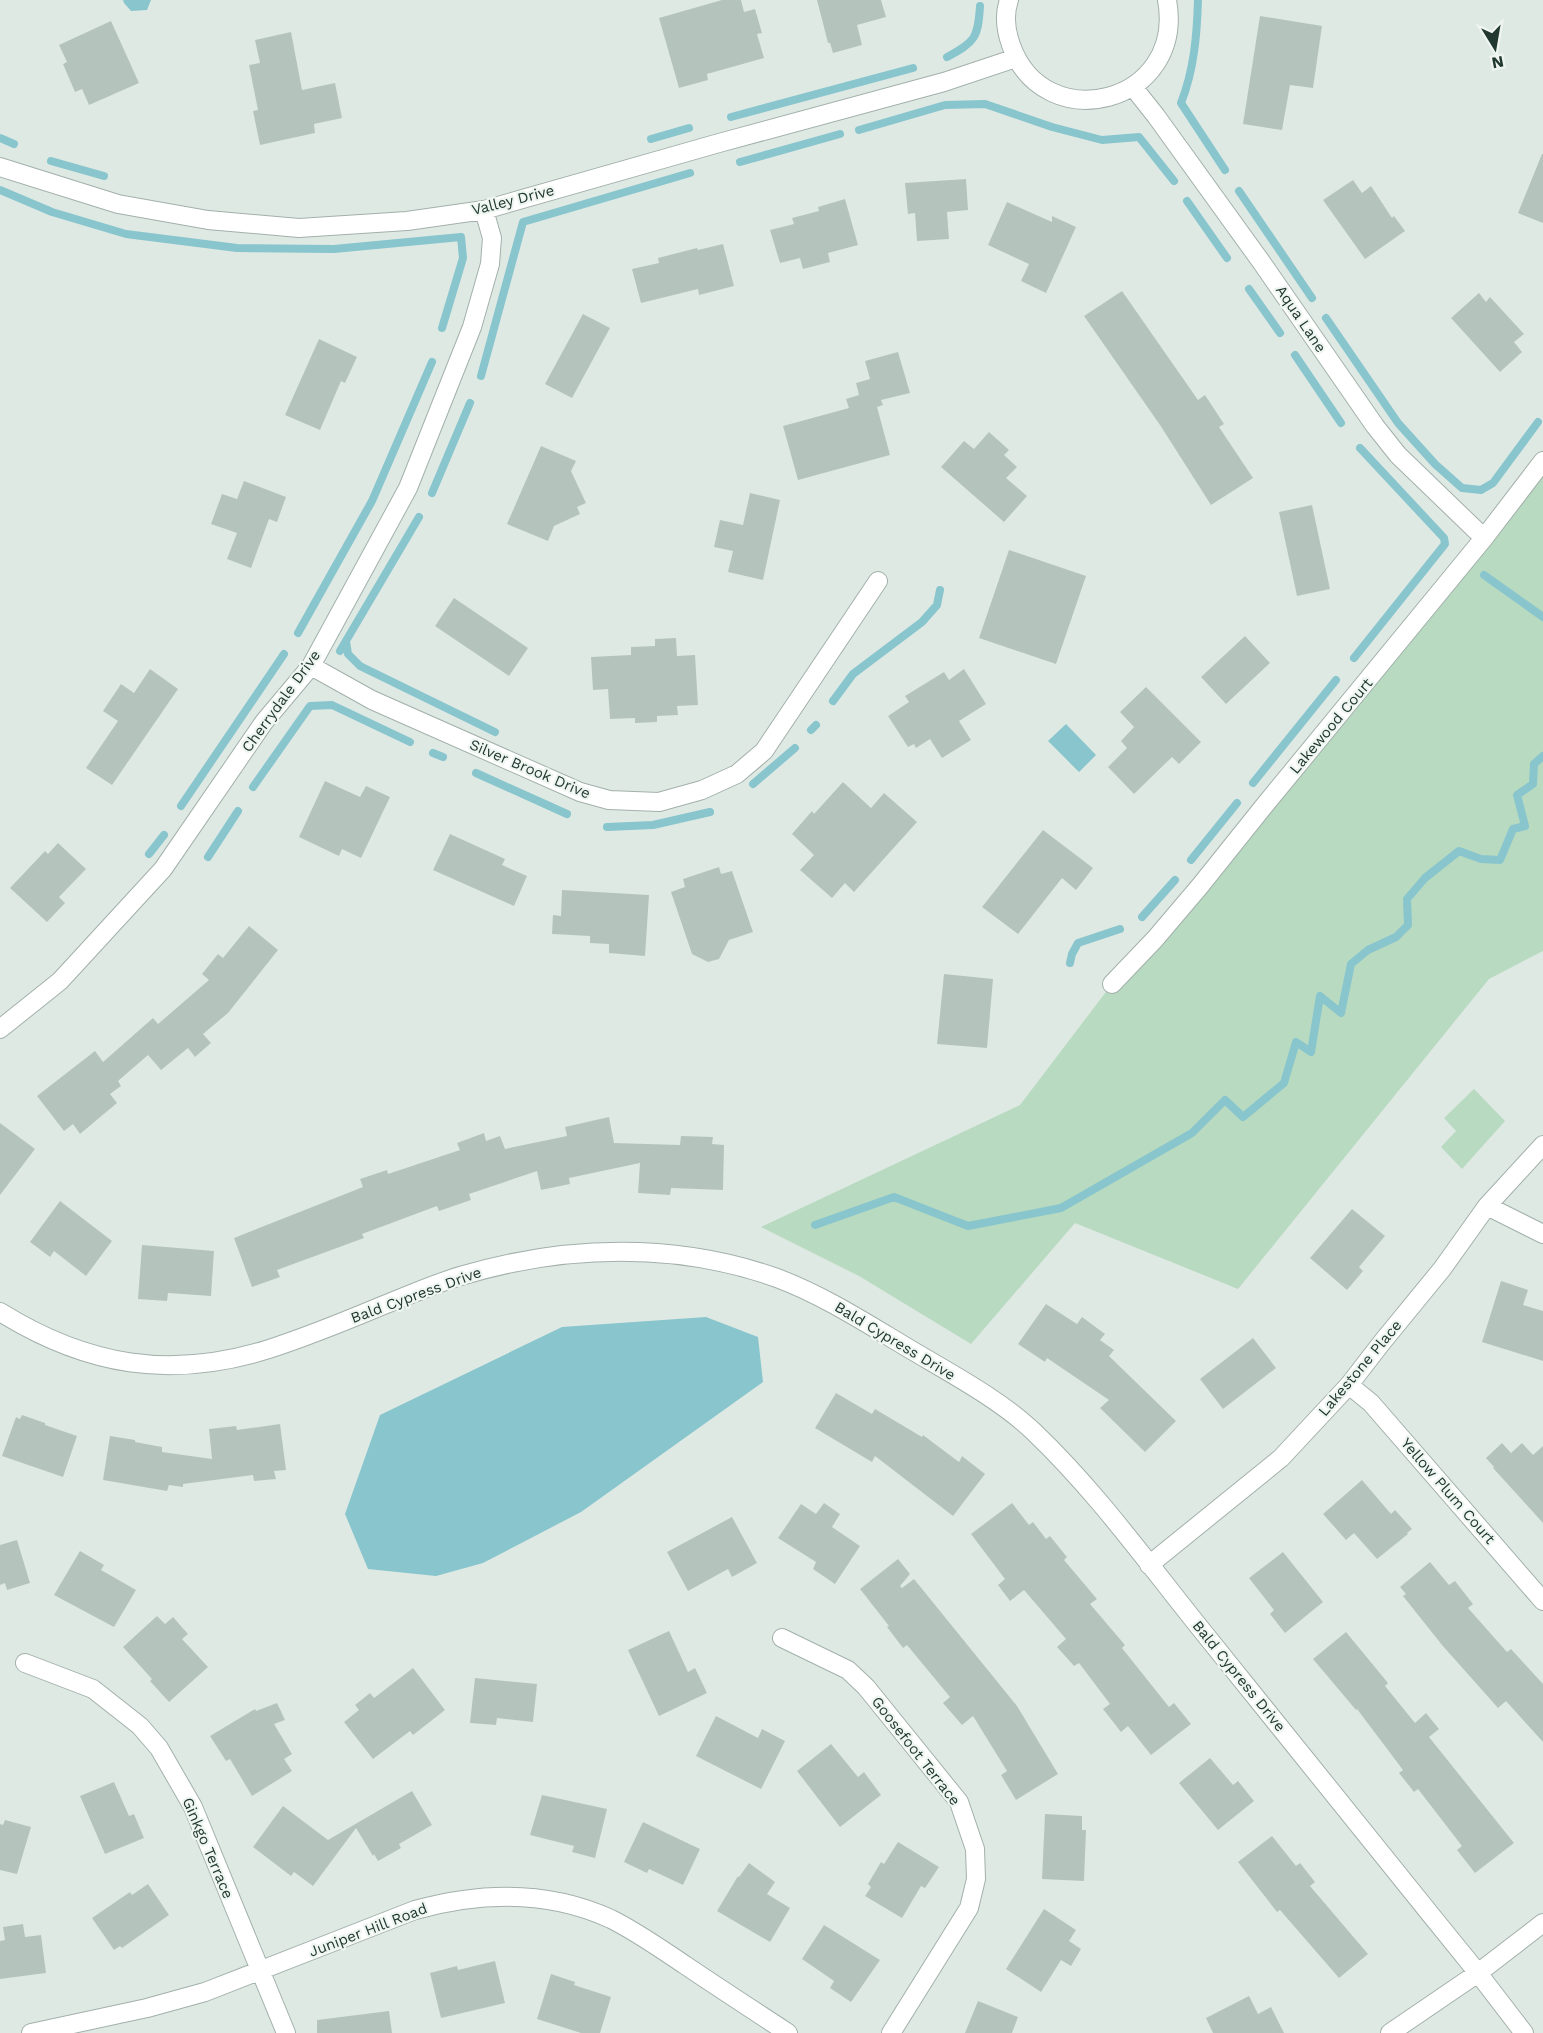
<svg xmlns="http://www.w3.org/2000/svg" width="1543" height="2033" font-family="'Work Sans',sans-serif">
<rect width="100%" height="100%" fill="#dfe9e4"/>
<path fill="#b8dac0" d="M 1543,461 L 1543,951 L 1489,979 L 1238,1289 L 1075,1223 L 971,1344 L 859,1276 L 761,1227 L 1020,1105 L 1112,984 Z
M 1474,1089 L 1505,1121 L 1462,1169 L 1441,1147 L 1456,1131 L 1444,1118 Z"/>
<path fill="#88c5cd" d="M 123,0 L 151,0 L 147,10 L 131,11 L 124,3 Z
M 1066,724 L 1096,755 L 1079,772 L 1048,741 Z
M 706,1317 L 758,1337 L 763,1382 L 581,1512 L 483,1563 L 436,1576 L 368,1569 L 345,1514 L 380,1415 L 562,1327 Z"/>
<g fill="none" stroke-linecap="round" stroke-linejoin="round">
<path stroke="#88c5cd" stroke-width="8" d="M 1198,0 C 1197,35 1194,70 1181,103 L 1225,170
M 947,57 C 975,42 978,38 980,6
M 731,117 L 913,68
M 859,130 L 945,105 L 985,104 L 1052,127 L 1102,140 L 1139,137 L 1174,181
M 0,138 L 14,144
M 651,139 L 689,128
M 51,161 L 104,176
M 740,162 L 840,134
M 0,190 L 52,212 L 126,234 L 237,248 L 334,249 L 461,237 L 463,258 L 442,328
M 1239,191 L 1312,298
M 1187,201 L 1227,258
M 1249,289 L 1280,333
M 1326,318 L 1398,423 L 1435,464 L 1462,488 L 1481,490 L 1493,483 L 1538,422
M 1295,355 L 1341,423
M 481,376 L 523,222 L 690,173
M 432,493 L 470,403
M 1484,575 L 1543,617
M 298,633 L 372,501 L 432,362
M 346,641 L 348,654 L 360,666 L 495,732
M 340,651 L 419,517
M 1354,658 L 1445,544 L 1444,538 L 1360,448
M 833,701 L 853,674 L 922,622 L 937,605 L 940,590
M 811,730 L 816,725
M 433,753 L 443,757
M 476,773 L 567,814
M 1253,783 L 1336,680
M 753,784 L 795,748
M 253,787 L 310,706 L 332,705 L 410,742
M 181,806 L 284,654
M 607,827 L 653,825 L 710,812
M 149,854 L 164,835
M 208,857 L 238,811
M 1191,860 L 1237,803
M 1142,917 L 1175,880
M 1070,963 L 1072,954 L 1078,943 L 1120,929
M 815,1225 L 894,1197 L 968,1226 L 1061,1208 L 1192,1133 L 1225,1100 L 1243,1117 L 1284,1083 L 1296,1042 L 1311,1052 L 1320,996 L 1341,1013 L 1351,964 L 1368,950 L 1396,937 L 1408,925 L 1407,899 L 1425,878 L 1459,851 L 1481,859 L 1500,860 L 1513,829 L 1525,826 L 1517,795 L 1533,784 L 1534,764 L 1543,756"/>
</g>
<path fill="#b4c4bd" d="M 722,0 L 741,0 L 744,12 L 755,9 L 762,33 L 757,34 L 764,58 L 707,74 L 708,80 L 679,88 L 659,18 Z
M 817,0 L 881,0 L 886,17 L 857,25 L 862,45 L 833,53 L 830,43 L 828,43 Z
M 1260,16 L 1322,26 L 1313,88 L 1290,85 L 1282,130 L 1243,124 Z
M 111,21 L 139,83 L 89,105 L 82,89 L 75,92 L 63,64 L 67,62 L 59,45 Z
M 291,32 L 302,90 L 335,83 L 342,118 L 314,124 L 315,133 L 260,145 L 253,111 L 258,110 L 249,65 L 260,63 L 255,40 Z
M 1542,154 L 1543,154 L 1543,223 L 1518,213 Z
M 966,179 L 968,210 L 947,212 L 949,239 L 917,241 L 915,213 L 908,214 L 905,183 Z
M 1353,180 L 1362,193 L 1371,186 L 1392,218 L 1394,216 L 1405,231 L 1365,259 L 1323,200 Z
M 845,199 L 858,245 L 828,253 L 830,262 L 803,269 L 800,258 L 780,263 L 770,230 L 794,224 L 792,218 L 819,211 L 818,207 Z
M 1007,202 L 1052,222 L 1052,216 L 1076,227 L 1046,293 L 1021,281 L 1029,264 L 988,245 Z
M 723,244 L 734,286 L 699,295 L 698,289 L 641,303 L 632,269 L 659,263 L 658,258 L 697,248 L 698,250 Z
M 1122,291 L 1198,400 L 1205,395 L 1224,424 L 1219,427 L 1253,478 L 1211,505 L 1160,425 L 1084,316 Z
M 1479,293 L 1486,302 L 1490,297 L 1524,334 L 1514,342 L 1522,352 L 1500,372 L 1451,318 Z
M 583,314 L 610,328 L 572,398 L 545,384 Z
M 319,339 L 357,357 L 345,383 L 341,381 L 320,430 L 285,415 Z
M 898,352 L 910,393 L 881,400 L 883,405 L 877,407 L 890,455 L 798,480 L 783,426 L 849,408 L 846,399 L 859,395 L 856,383 L 870,379 L 865,361 Z
M 989,432 L 1009,450 L 1004,455 L 1017,467 L 1006,478 L 1027,496 L 1004,522 L 941,467 L 964,441 L 974,449 Z
M 541,446 L 576,461 L 571,471 L 586,503 L 577,507 L 580,514 L 554,526 L 548,541 L 507,524 Z
M 244,481 L 286,497 L 277,522 L 269,519 L 251,568 L 227,559 L 237,533 L 211,524 L 222,494 L 237,499 Z
M 750,493 L 780,500 L 763,580 L 728,572 L 733,551 L 714,547 L 720,520 L 743,525 Z
M 1312,505 L 1330,589 L 1297,596 L 1279,512 Z
M 1009,550 L 1086,576 L 1056,664 L 979,638 Z
M 454,598 L 528,648 L 509,676 L 435,626 Z
M 1245,636 L 1270,663 L 1226,704 L 1201,677 Z
M 676,638 L 677,656 L 695,655 L 698,705 L 677,706 L 678,715 L 657,716 L 657,722 L 635,723 L 635,718 L 610,719 L 608,689 L 593,690 L 591,657 L 631,655 L 631,647 L 655,646 L 655,639 Z
M 150,669 L 178,689 L 112,785 L 86,768 L 118,721 L 103,711 L 121,684 L 134,693 Z
M 964,669 L 986,704 L 959,721 L 971,740 L 942,758 L 930,739 L 916,748 L 914,744 L 908,747 L 888,716 L 909,702 L 905,696 L 944,672 L 949,680 Z
M 1146,687 L 1201,742 L 1179,764 L 1172,757 L 1134,794 L 1108,767 L 1127,748 L 1121,741 L 1134,727 L 1120,712 Z
M 325,781 L 360,797 L 366,786 L 390,797 L 361,858 L 342,849 L 339,856 L 299,837 Z
M 843,782 L 871,808 L 884,793 L 917,822 L 854,892 L 845,883 L 832,898 L 800,870 L 814,855 L 792,834 L 812,811 L 814,814 Z
M 1043,830 L 1093,868 L 1076,890 L 1062,878 L 1018,934 L 982,907 Z
M 450,834 L 505,859 L 502,865 L 527,876 L 514,906 L 433,870 Z
M 58,843 L 86,869 L 59,897 L 65,903 L 47,922 L 10,888 L 45,851 L 48,854 Z
M 719,867 L 721,874 L 732,871 L 753,932 L 729,940 L 719,959 L 708,962 L 692,954 L 671,892 L 685,887 L 683,879 Z
M 562,890 L 649,895 L 645,956 L 609,953 L 609,944 L 590,943 L 590,936 L 552,934 L 553,915 L 561,916 Z
M 249,926 L 278,950 L 228,1013 L 203,1034 L 211,1043 L 195,1057 L 188,1048 L 161,1070 L 148,1055 L 118,1081 L 121,1086 L 110,1094 L 117,1103 L 80,1134 L 73,1124 L 64,1131 L 37,1096 L 95,1051 L 103,1062 L 153,1018 L 158,1024 L 209,980 L 202,974 L 218,954 L 223,958 Z
M 944,974 L 993,979 L 987,1048 L 937,1044 Z
M 609,1117 L 614,1143 L 680,1145 L 681,1136 L 713,1137 L 712,1144 L 724,1145 L 723,1190 L 671,1188 L 670,1195 L 638,1193 L 640,1163 L 569,1178 L 570,1184 L 541,1190 L 537,1171 L 469,1194 L 471,1200 L 439,1211 L 437,1206 L 362,1234 L 364,1238 L 277,1270 L 280,1277 L 252,1287 L 234,1238 L 363,1187 L 360,1179 L 387,1170 L 388,1174 L 460,1150 L 457,1143 L 484,1133 L 486,1141 L 500,1136 L 505,1149 L 567,1136 L 565,1127 Z
M 0,1123 L 35,1149 L 0,1195 Z
M 60,1201 L 112,1241 L 86,1276 L 54,1251 L 50,1257 L 30,1242 Z
M 1352,1209 L 1385,1236 L 1359,1267 L 1363,1271 L 1347,1290 L 1310,1258 Z
M 142,1245 L 214,1251 L 211,1296 L 168,1293 L 167,1301 L 138,1299 Z
M 1501,1281 L 1528,1290 L 1523,1305 L 1543,1311 L 1543,1361 L 1482,1342 Z
M 1046,1304 L 1077,1324 L 1082,1317 L 1105,1334 L 1100,1340 L 1114,1350 L 1109,1356 L 1176,1421 L 1145,1452 L 1100,1408 L 1109,1400 L 1047,1358 L 1045,1362 L 1018,1344 Z
M 1253,1338 L 1276,1368 L 1223,1409 L 1200,1379 Z
M 836,1393 L 872,1414 L 875,1409 L 922,1437 L 923,1435 L 959,1462 L 962,1456 L 985,1474 L 953,1516 L 875,1456 L 872,1462 L 815,1428 Z
M 22,1415 L 45,1423 L 45,1425 L 77,1436 L 63,1477 L 2,1456 L 16,1417 L 20,1419 Z
M 280,1424 L 286,1470 L 274,1471 L 276,1479 L 254,1481 L 253,1475 L 183,1484 L 183,1487 L 169,1485 L 167,1491 L 103,1480 L 110,1436 L 135,1440 L 135,1442 L 162,1447 L 162,1452 L 212,1459 L 209,1429 L 236,1426 L 237,1430 Z
M 1502,1443 L 1511,1453 L 1522,1443 L 1533,1455 L 1543,1446 L 1543,1523 L 1493,1468 L 1494,1467 L 1486,1458 Z
M 1362,1480 L 1391,1514 L 1395,1510 L 1412,1529 L 1407,1533 L 1408,1534 L 1377,1559 L 1354,1533 L 1346,1540 L 1323,1514 Z
M 824,1503 L 840,1514 L 832,1527 L 860,1546 L 835,1584 L 813,1569 L 816,1562 L 778,1538 L 801,1504 L 816,1514 Z
M 1012,1503 L 1029,1525 L 1033,1522 L 1046,1539 L 1050,1536 L 1067,1557 L 1064,1560 L 1097,1599 L 1090,1604 L 1125,1645 L 1122,1648 L 1169,1707 L 1174,1703 L 1191,1724 L 1151,1755 L 1128,1726 L 1121,1732 L 1103,1709 L 1110,1704 L 1079,1663 L 1074,1666 L 1057,1647 L 1066,1639 L 1024,1590 L 1010,1601 L 998,1585 L 1005,1579 L 971,1534 Z
M 732,1517 L 757,1563 L 732,1577 L 728,1569 L 688,1591 L 667,1552 Z
M 17,1540 L 30,1583 L 7,1590 L 5,1583 L 0,1585 L 0,1545 Z
M 80,1551 L 104,1565 L 101,1570 L 136,1590 L 114,1627 L 54,1595 Z
M 1283,1552 L 1323,1602 L 1285,1633 L 1270,1614 L 1274,1610 L 1249,1578 Z
M 898,1559 L 910,1574 L 900,1586 L 902,1588 L 914,1579 L 1017,1706 L 1058,1774 L 1016,1800 L 1001,1775 L 1007,1771 L 973,1716 L 962,1725 L 943,1703 L 950,1697 L 907,1645 L 903,1648 L 887,1627 L 889,1626 L 860,1589 Z
M 1430,1562 L 1449,1585 L 1455,1581 L 1473,1604 L 1468,1608 L 1507,1652 L 1511,1649 L 1543,1684 L 1543,1742 L 1506,1701 L 1498,1708 L 1442,1645 L 1403,1596 L 1406,1594 L 1400,1587 Z
M 157,1616 L 165,1624 L 173,1617 L 188,1634 L 182,1639 L 208,1667 L 169,1702 L 150,1681 L 152,1679 L 123,1647 Z
M 669,1631 L 688,1672 L 695,1668 L 707,1693 L 659,1716 L 628,1650 Z
M 1346,1632 L 1388,1683 L 1385,1686 L 1415,1723 L 1426,1713 L 1439,1729 L 1429,1737 L 1514,1843 L 1475,1873 L 1457,1850 L 1462,1846 L 1418,1789 L 1414,1792 L 1399,1773 L 1403,1770 L 1357,1709 L 1356,1710 L 1313,1659 Z
M 413,1668 L 445,1710 L 413,1735 L 410,1731 L 373,1759 L 344,1722 L 359,1710 L 355,1705 L 370,1693 L 374,1698 Z
M 475,1678 L 537,1684 L 533,1722 L 497,1718 L 496,1725 L 470,1723 Z
M 277,1703 L 285,1720 L 274,1724 L 292,1754 L 284,1759 L 292,1771 L 252,1796 L 230,1759 L 226,1761 L 210,1736 L 255,1709 L 256,1711 Z
M 716,1716 L 758,1738 L 762,1729 L 785,1741 L 761,1789 L 696,1756 Z
M 831,1744 L 858,1777 L 864,1772 L 881,1795 L 840,1827 L 797,1771 Z
M 1210,1758 L 1233,1785 L 1238,1781 L 1254,1801 L 1218,1830 L 1179,1783 Z
M 114,1782 L 129,1816 L 134,1814 L 144,1838 L 105,1854 L 80,1796 Z
M 412,1791 L 432,1825 L 399,1844 L 401,1848 L 378,1861 L 374,1854 L 373,1856 L 356,1828 L 313,1886 L 294,1872 L 291,1876 L 253,1847 L 283,1806 L 328,1840 Z
M 542,1795 L 607,1809 L 595,1858 L 572,1852 L 574,1846 L 530,1835 Z
M 1045,1814 L 1082,1816 L 1082,1830 L 1086,1830 L 1084,1881 L 1042,1879 Z
M 5,1820 L 31,1827 L 17,1874 L 0,1870 L 0,1824 L 3,1825 Z
M 643,1822 L 700,1849 L 683,1885 L 649,1869 L 647,1873 L 624,1862 Z
M 1272,1836 L 1296,1866 L 1300,1863 L 1315,1882 L 1310,1886 L 1368,1954 L 1339,1978 L 1280,1910 L 1277,1912 L 1238,1862 Z
M 898,1842 L 939,1867 L 925,1888 L 921,1886 L 902,1918 L 865,1896 L 871,1887 L 868,1884 L 881,1862 L 884,1864 Z
M 749,1863 L 775,1882 L 767,1894 L 790,1908 L 770,1942 L 717,1911 L 738,1876 L 739,1877 Z
M 148,1884 L 169,1915 L 122,1948 L 120,1946 L 114,1950 L 92,1918 L 130,1892 L 132,1895 Z
M 1044,1909 L 1076,1930 L 1069,1941 L 1081,1949 L 1071,1966 L 1061,1960 L 1041,1992 L 1006,1969 Z
M 23,1924 L 25,1937 L 41,1935 L 46,1973 L 0,1979 L 0,1941 L 5,1940 L 3,1927 Z
M 824,1925 L 880,1960 L 851,2002 L 830,1988 L 834,1981 L 802,1959 Z
M 495,1961 L 505,2003 L 441,2018 L 430,1973 L 457,1966 L 458,1970 Z
M 551,1974 L 575,1982 L 574,1985 L 611,1997 L 600,2033 L 581,2033 L 537,2019 Z
M 1249,1996 L 1258,2014 L 1271,2007 L 1284,2033 L 1213,2033 L 1206,2018 Z
M 978,2001 L 1018,2017 L 1012,2033 L 965,2033 Z
M 389,2011 L 392,2033 L 317,2033 L 317,2020 Z"/>
<g fill="none" stroke-linecap="round" stroke-linejoin="round">
<defs>
<path id="minor" d="M 1009,0 C 1004,14 1006,31 1011,45 C 1044,139 1186,104 1167,0
M 1133,87 L 1156,116 L 1262,263 L 1375,426 L 1398,455 L 1484,538
M 0,167 L 118,204 L 208,220 L 299,228 L 407,221 L 484,210 L 719,143 L 944,82 L 1016,58
M 311,666 L 372,700 L 580,792 L 609,800 L 659,802 L 702,790 L 737,774 L 764,751 L 878,581
M 1112,984 L 1155,939 L 1200,886 L 1264,806 L 1484,538 L 1543,461
M 0,1029 L 60,981 L 163,869 L 264,722 L 311,666 L 408,488 L 472,327 L 490,264 L 492,238 L 484,210
M 1487,1206 L 1543,1234
M 0,1312 C 87,1366 170,1380 269,1349 C 306,1337 343,1322 379,1307 C 407,1296 435,1283 464,1275 C 566,1245 676,1242 777,1278 C 825,1296 869,1325 913,1351 C 952,1374 1002,1401 1034,1432 C 1097,1492 1149,1565 1204,1633 C 1295,1746 1386,1860 1478,1973 L 1524,2033
M 1349,1385 L 1371,1403 L 1543,1601
M 1149,1565 L 1281,1458 L 1349,1385 L 1383,1341 L 1442,1269 L 1487,1206 L 1543,1145
M 782,1638 L 848,1670 L 866,1687 L 959,1802 L 975,1849 L 976,1879 L 969,1908 L 891,2033
M 25,1663 L 93,1689 L 140,1726 L 159,1748 L 193,1807 L 286,2033
M 31,2033 L 147,2008 L 205,1992 L 415,1910 C 480,1892 548,1890 611,1919 C 637,1932 661,1949 685,1965 C 719,1988 753,2010 788,2033
M 1390,2033 L 1478,1973 L 1543,1923"/>
</defs>
<use href="#minor" stroke="#a2b0ab" stroke-width="20"/>
<use href="#minor" stroke="#fff" stroke-width="18"/>
</g>
<g text-anchor="middle" dominant-baseline="central" stroke-width="4.5" stroke-linejoin="round" paint-order="stroke">
<g font-size="15" fill="#213831" stroke="#eff6f2">
<text transform="translate(513 200) rotate(-14)">Valley Drive</text>
<text transform="translate(1301 319) rotate(56)">Aqua Lane</text>
<text transform="translate(281 701) rotate(-54)">Cherrydale Drive</text>
<text transform="translate(1331 726) rotate(-50)">Lakewood Court</text>
<text transform="translate(530 769) rotate(23)">Silver Brook Drive</text>
<text transform="translate(416 1295) rotate(-20)">Bald Cypress Drive</text>
<text transform="translate(895 1341) rotate(31)">Bald Cypress Drive</text>
<text transform="translate(1360 1368) rotate(-50)">Lakestone Place</text>
<text transform="translate(1448 1491) rotate(49)">Yellow Plum Court</text>
<text transform="translate(1239 1676) rotate(51)">Bald Cypress Drive</text>
<text transform="translate(916 1751) rotate(52)">Goosefoot Terrace</text>
<text transform="translate(208 1848) rotate(67)">Ginkgo Terrace</text>
<text transform="translate(368 1930) rotate(-21)">Juniper Hill Road</text>
</g>
</g>
<g transform="translate(1495 48) rotate(169)" stroke="#eff6f2" stroke-width="4.5" paint-order="stroke">
<path d="M0-4.5L10 22L0 15L-10 22Z" fill="#213831"/>
<text y="-9" font-size="16" font-weight="bold" text-anchor="middle" fill="#213831">N</text>
</g>
</svg>
